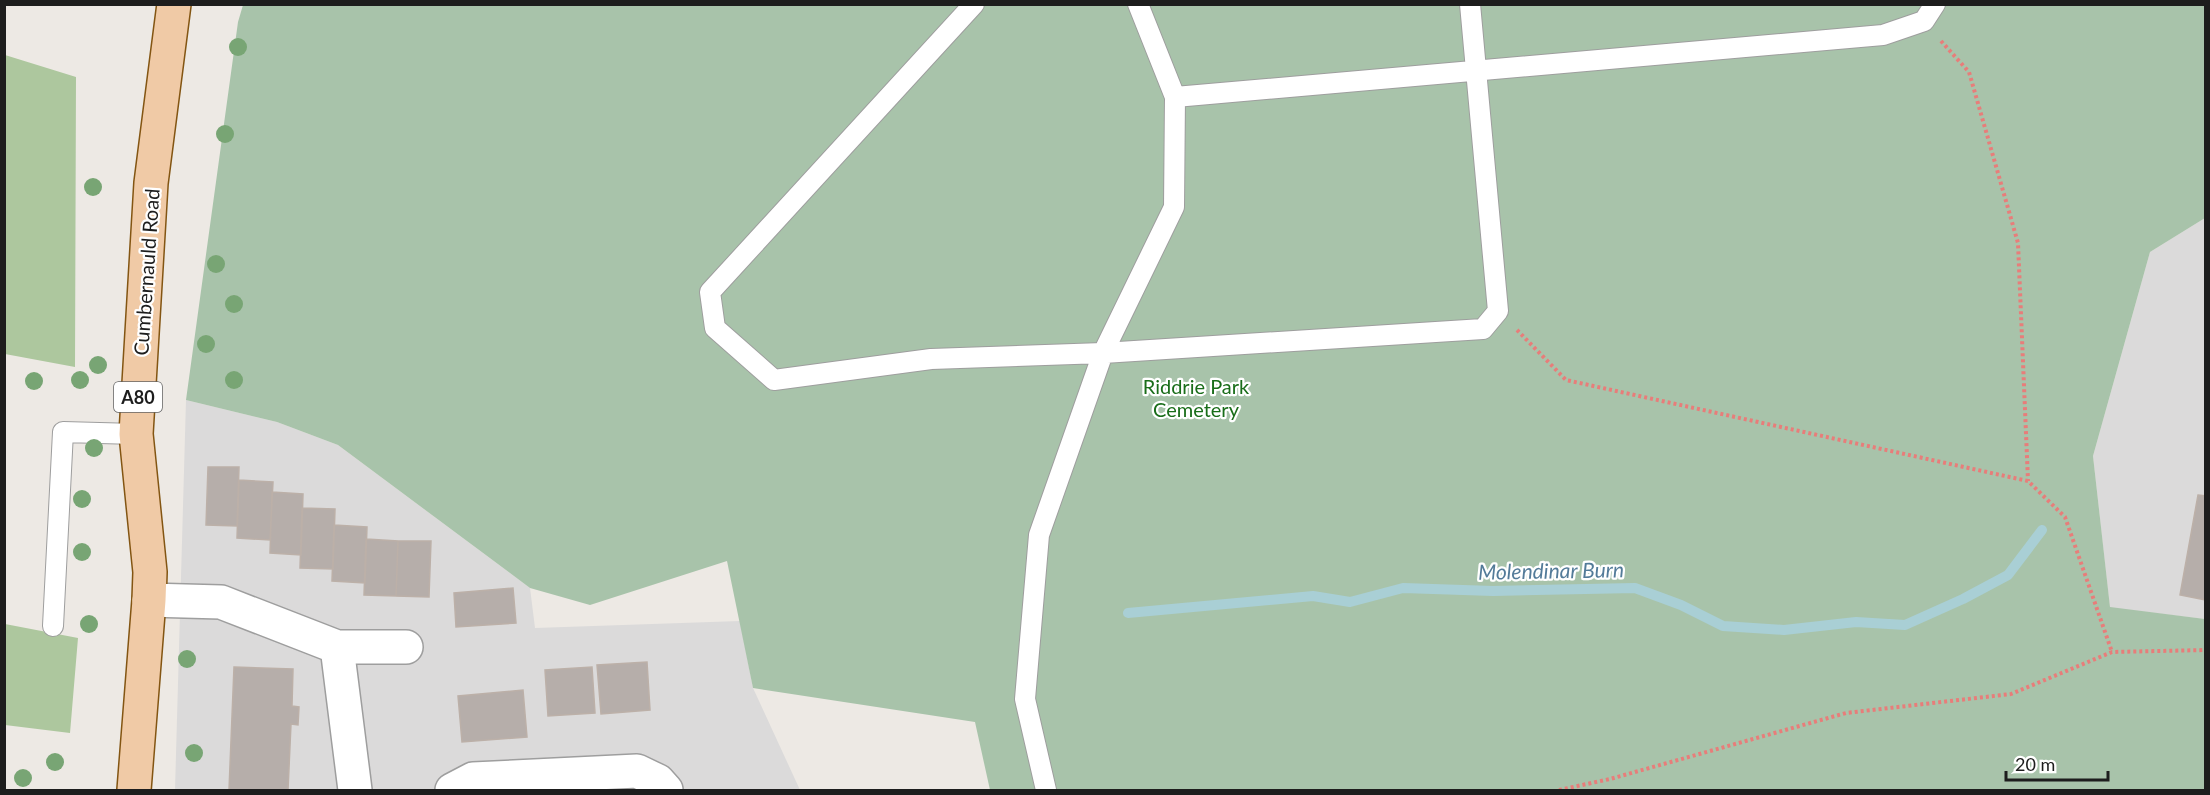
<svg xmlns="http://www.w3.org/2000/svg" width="2210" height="795" font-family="Lato,sans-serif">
<rect width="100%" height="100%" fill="#ede9e4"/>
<path fill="#dbdada" d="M 2205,218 L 2205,619 L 2110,608 L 2093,456 L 2150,252 Z
M 186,400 L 277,422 L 338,445 L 530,588 L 535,628 L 740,621 L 753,688 L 800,790 L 175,790 Z"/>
<path fill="#adc79e" d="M 5,55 L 76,77 L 75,367 L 5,354 Z
M 5,624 L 78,638 L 70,733 L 5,725 Z"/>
<path fill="#a8c3aa" d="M 243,5 L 2205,5 L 2205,218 L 2150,252 L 2093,456 L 2110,607 L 2205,619 L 2205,790 L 990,790 L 975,722 L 753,688 L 727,561 L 590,605 L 530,588 L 338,445 L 277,422 L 186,400 L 238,22 Z"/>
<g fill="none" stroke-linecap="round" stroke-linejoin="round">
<path stroke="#a9cfd5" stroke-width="10" d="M 1128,613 L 1313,596 L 1350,602 L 1403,588 L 1493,591 L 1635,588 L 1681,605 L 1723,626 L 1784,630 L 1856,622 L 1905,625 L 1963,599 L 2008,575 L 2042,530"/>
</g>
<path fill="#b6aeaa" stroke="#bcb0a8" stroke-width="1.5" d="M 208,467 L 239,467 L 237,526 L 206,525 Z
M 239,480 L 273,482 L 270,540 L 237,538 Z
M 272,492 L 303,494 L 301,555 L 270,553 Z
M 2198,495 L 2206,496 L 2206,600 L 2180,595 Z
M 302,508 L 335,509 L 333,569 L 300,568 Z
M 334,525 L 367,527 L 365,583 L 332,581 Z
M 366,539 L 398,541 L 396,596 L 364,595 Z
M 398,541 L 431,541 L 429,597 L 396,596 Z
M 513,588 L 516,623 L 456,627 L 454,593 Z
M 647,662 L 650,710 L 601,714 L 597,665 Z
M 234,667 L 293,669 L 292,706 L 299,707 L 298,725 L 291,724 L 288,790 L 229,790 Z
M 592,667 L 595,713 L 548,716 L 545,670 Z
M 523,690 L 527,737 L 462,742 L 458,696 Z"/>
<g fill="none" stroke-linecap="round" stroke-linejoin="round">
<defs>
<path id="service" d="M 974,4 L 710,292 L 715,328 L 774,380 L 931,359 L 1103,353 L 1483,329 L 1498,311 L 1470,4
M 1175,97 L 1883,35 L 1924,21 L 1935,4
M 53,626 L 63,432 L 136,434
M 1046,790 L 1025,699 L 1039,535 L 1103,353 L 1174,207 L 1175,97 L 1138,4"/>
<path id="minor" d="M 149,600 L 221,602 L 337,647 L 406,647
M 337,647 L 355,790
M 452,790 L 473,779 L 637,771 L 658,781 L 666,790"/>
<path id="primary" d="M 134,790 L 149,600 L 150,572 L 136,434 L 151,183 L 174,4"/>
</defs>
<use href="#service" stroke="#9e9e9e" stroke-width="22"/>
<use href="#minor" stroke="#9e9e9e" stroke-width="36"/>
<use href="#primary" stroke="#835512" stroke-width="36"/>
<path stroke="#e87d7a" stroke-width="4" stroke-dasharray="3 3" stroke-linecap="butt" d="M 1941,41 L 1969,72 L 2018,243 L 2028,481
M 1517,330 L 1566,380 L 2028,481 L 2065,517 L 2112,652
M 1559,790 L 1610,779 L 1846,713 L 2011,694 L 2112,652 L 2206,650"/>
<use href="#service" stroke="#fff" stroke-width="20"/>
<use href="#minor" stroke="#fff" stroke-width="33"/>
<use href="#primary" stroke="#f0caa6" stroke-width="33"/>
</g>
<g fill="#78a574">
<circle cx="238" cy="47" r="9"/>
<circle cx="225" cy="134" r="9"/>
<circle cx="93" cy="187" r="9"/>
<circle cx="216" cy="264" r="9"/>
<circle cx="234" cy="304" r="9"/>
<circle cx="206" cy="344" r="9"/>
<circle cx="98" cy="365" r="9"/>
<circle cx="80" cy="380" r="9"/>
<circle cx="234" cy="380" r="9"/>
<circle cx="34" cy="381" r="9"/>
<circle cx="94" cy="448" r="9"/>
<circle cx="82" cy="499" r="9"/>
<circle cx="82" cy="552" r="9"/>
<circle cx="89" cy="624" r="9"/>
<circle cx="187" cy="659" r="9"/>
<circle cx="194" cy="753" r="9"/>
<circle cx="55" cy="762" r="9"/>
<circle cx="23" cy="778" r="9"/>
</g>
<g text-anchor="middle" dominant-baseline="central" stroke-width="4.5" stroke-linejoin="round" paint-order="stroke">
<rect fill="#fff" stroke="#616161" stroke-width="1.5" x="114" y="382" width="48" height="30" rx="4.5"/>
<g font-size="18" font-weight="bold" fill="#1d1d1d">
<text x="138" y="397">A80</text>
</g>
<g font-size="20" fill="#1d1d1d" stroke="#fff">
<text transform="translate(146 272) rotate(-86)">Cumbernauld Road</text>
</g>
<g font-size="20" fill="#196d19" stroke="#fff">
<text x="1196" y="386">Riddrie Park<tspan x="1196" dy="23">Cemetery</tspan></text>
</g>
<g font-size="21" font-style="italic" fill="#537b99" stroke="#fff">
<text transform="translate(1551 570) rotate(-1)">Molendinar Burn</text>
</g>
</g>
<rect width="2210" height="795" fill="none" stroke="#1d1d1d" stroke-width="12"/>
<path d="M2006 771v9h102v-9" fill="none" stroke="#1d1d1d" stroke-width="3"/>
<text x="2015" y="771" font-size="18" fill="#1d1d1d" stroke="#ffffff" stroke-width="4.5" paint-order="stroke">20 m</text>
</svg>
